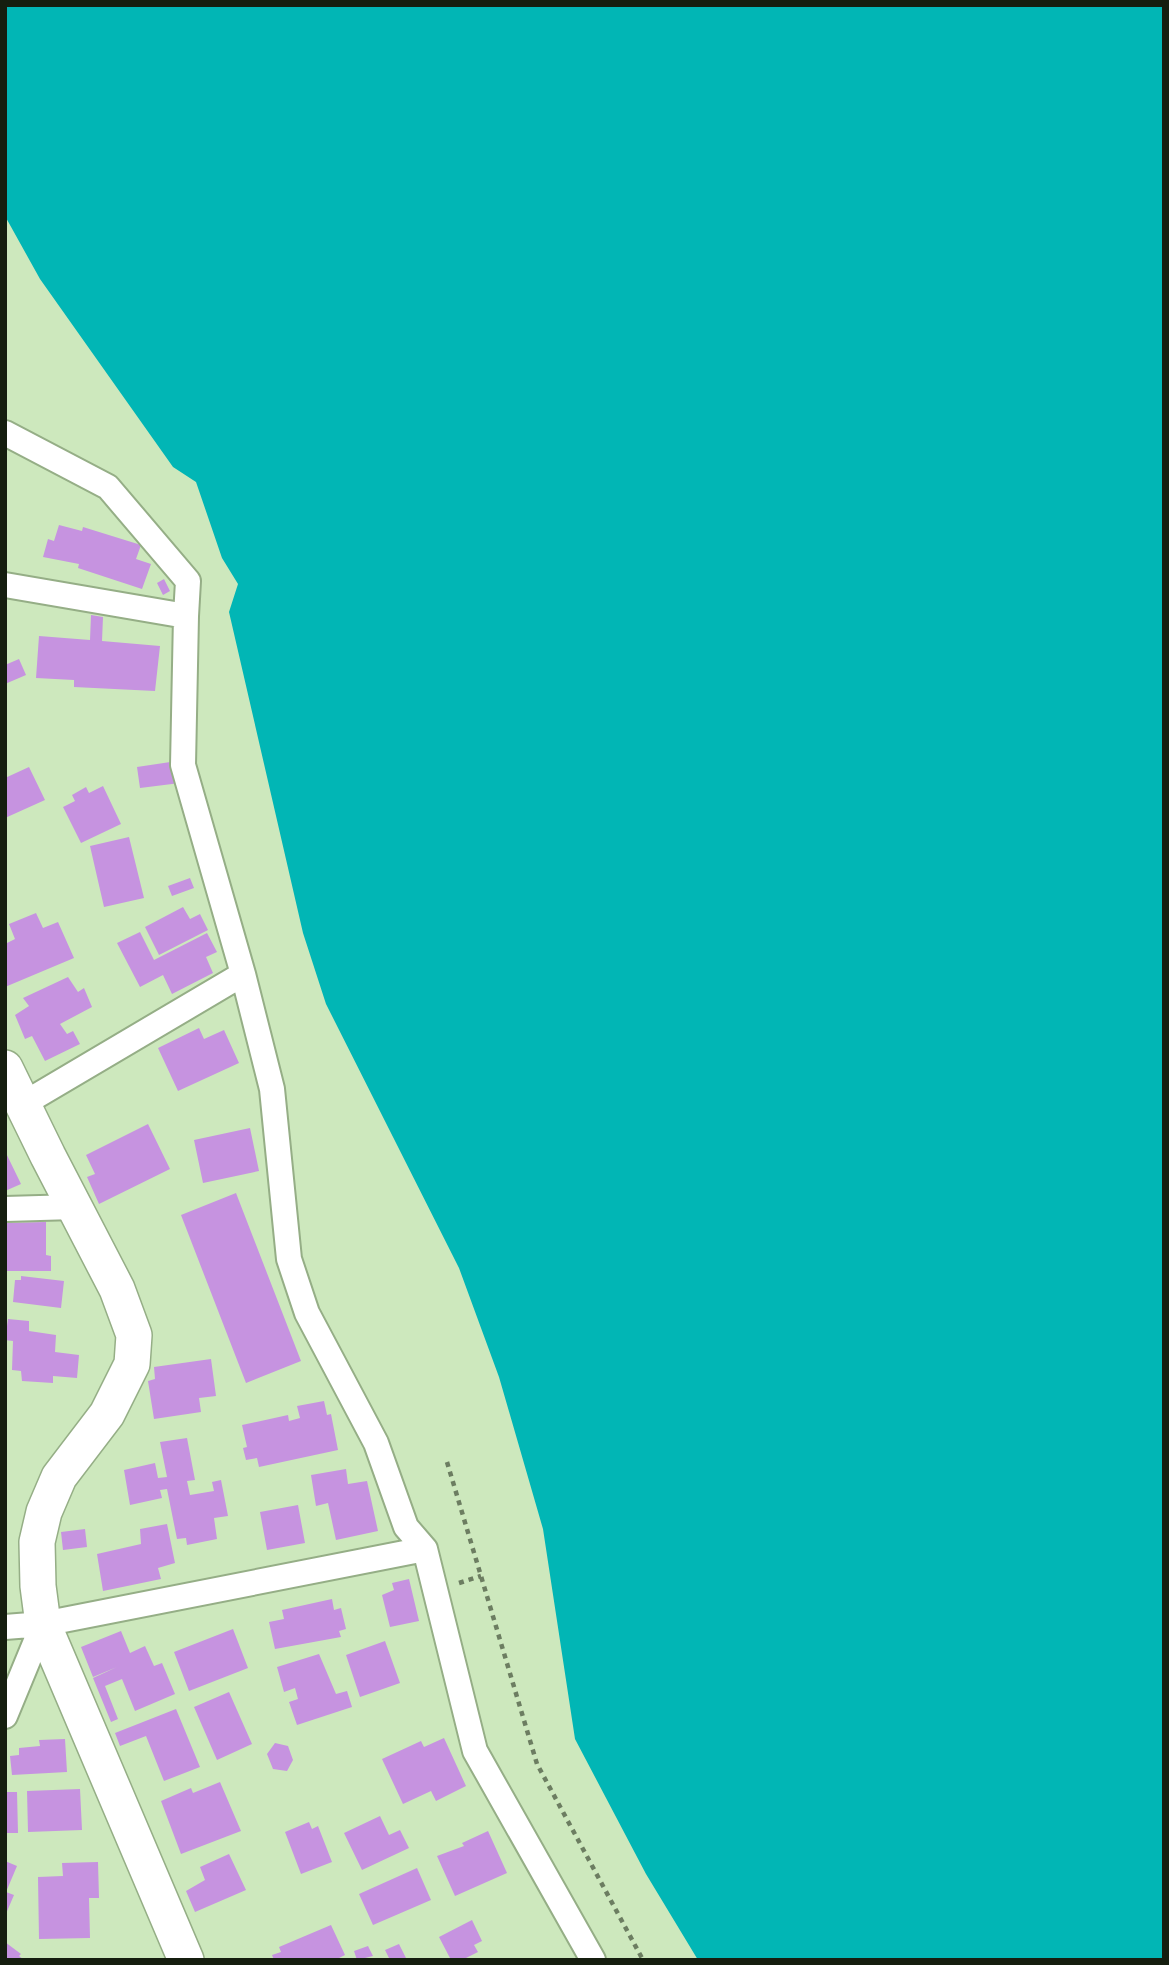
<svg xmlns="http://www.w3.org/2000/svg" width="1169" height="1965" font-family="'Golos Text',sans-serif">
<rect width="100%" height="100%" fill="#cde8bd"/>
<path fill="#01b6b5" d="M 5,5 L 1164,5 L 1164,1960 L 698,1960 L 646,1874 L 575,1739 L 543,1529 L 499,1377 L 459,1268 L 326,1004 L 303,933 L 229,612 L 238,584 L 222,558 L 196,482 L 173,467 L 40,279 L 5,216 Z"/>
<path fill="#c693e0" d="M 59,525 L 82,531 L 83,527 L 141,545 L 136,559 L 151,564 L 142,589 L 78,568 L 79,564 L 43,557 L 48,539 L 54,541 Z
M 164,579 L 170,591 L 163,595 L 157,583 Z
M 91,615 L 103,617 L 102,641 L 160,646 L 155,691 L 74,687 L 74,680 L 36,678 L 39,636 L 90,640 Z
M 19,659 L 26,675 L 5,684 L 5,665 Z
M 177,761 L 180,783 L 140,788 L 137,767 Z
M 29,767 L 45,800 L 5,818 L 5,778 Z
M 103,786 L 121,824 L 81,843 L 63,807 L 75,801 L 72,795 L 86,787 L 89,793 Z
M 129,837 L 144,898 L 104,907 L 90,846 Z
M 190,878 L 194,888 L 172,896 L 168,886 Z
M 183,907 L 190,919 L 200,914 L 208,930 L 159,955 L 145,927 Z
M 36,913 L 43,928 L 58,922 L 74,958 L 5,987 L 5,944 L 15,939 L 9,924 Z
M 140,932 L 154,960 L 207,933 L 217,952 L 206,957 L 213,973 L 172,994 L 163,975 L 140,987 L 117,943 Z
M 68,977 L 78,992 L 84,988 L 92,1007 L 60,1024 L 67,1034 L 73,1031 L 80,1044 L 45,1061 L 32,1036 L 25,1039 L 15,1015 L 29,1006 L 23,998 Z
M 199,1028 L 204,1039 L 224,1030 L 239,1063 L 178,1091 L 158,1048 Z
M 148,1124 L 170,1169 L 99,1204 L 87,1177 L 95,1174 L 86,1155 Z
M 250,1128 L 259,1171 L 203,1183 L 194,1140 Z
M 5,1151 L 21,1184 L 5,1191 Z
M 236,1193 L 301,1361 L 246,1383 L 181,1215 Z
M 46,1222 L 46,1255 L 51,1256 L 51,1271 L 5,1271 L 5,1223 Z
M 21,1276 L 64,1281 L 61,1308 L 13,1302 L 15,1280 L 21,1280 Z
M 8,1319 L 29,1321 L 29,1331 L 56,1335 L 55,1352 L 79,1355 L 77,1378 L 53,1376 L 53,1383 L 22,1381 L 21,1371 L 12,1370 L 13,1341 L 5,1340 Z
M 211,1359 L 216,1396 L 199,1398 L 201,1412 L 154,1419 L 148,1381 L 155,1379 L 154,1367 Z
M 324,1401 L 327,1415 L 331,1414 L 338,1450 L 259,1467 L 257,1458 L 246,1460 L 243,1448 L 247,1447 L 242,1425 L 288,1415 L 289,1421 L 300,1418 L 297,1406 Z
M 187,1438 L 195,1480 L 187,1481 L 190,1495 L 214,1491 L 212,1482 L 221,1480 L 228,1516 L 214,1518 L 217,1539 L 187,1545 L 186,1538 L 177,1539 L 167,1489 L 160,1490 L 162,1498 L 130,1505 L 124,1470 L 155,1463 L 158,1478 L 167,1477 L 160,1442 Z
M 346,1469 L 348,1484 L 367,1481 L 378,1531 L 336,1540 L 328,1503 L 316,1506 L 311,1475 Z
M 298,1505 L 305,1543 L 267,1550 L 260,1512 Z
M 167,1524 L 175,1563 L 158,1568 L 161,1579 L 103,1591 L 97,1554 L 141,1544 L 140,1529 Z
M 85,1529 L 87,1547 L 63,1550 L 61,1532 Z
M 409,1579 L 419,1621 L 390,1627 L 382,1595 L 394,1590 L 392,1583 Z
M 332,1599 L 334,1610 L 341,1608 L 346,1629 L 339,1631 L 341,1637 L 275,1649 L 269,1622 L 284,1619 L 282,1610 Z
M 233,1629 L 248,1668 L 189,1691 L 174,1652 Z
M 121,1631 L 130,1653 L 145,1646 L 154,1666 L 162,1663 L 175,1694 L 135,1711 L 122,1679 L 105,1686 L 118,1719 L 111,1722 L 93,1678 L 117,1667 L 93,1677 L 81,1647 Z
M 385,1641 L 400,1683 L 360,1697 L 346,1655 Z
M 319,1654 L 336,1694 L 347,1691 L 352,1707 L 297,1725 L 289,1702 L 298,1699 L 295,1688 L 284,1692 L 277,1667 Z
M 229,1692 L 252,1744 L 217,1760 L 194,1707 Z
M 176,1709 L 200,1767 L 164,1781 L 146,1736 L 120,1746 L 115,1733 Z
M 444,1738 L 466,1786 L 436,1801 L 431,1791 L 403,1804 L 382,1759 L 421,1741 L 424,1747 Z
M 65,1739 L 67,1772 L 12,1775 L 10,1756 L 19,1755 L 19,1748 L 40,1746 L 39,1740 Z
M 275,1743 L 288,1746 L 293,1760 L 287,1771 L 273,1769 L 267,1754 Z
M 220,1782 L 241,1831 L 181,1854 L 161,1801 L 191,1788 L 193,1793 Z
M 80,1789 L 82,1830 L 28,1832 L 27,1791 Z
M 5,1792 L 17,1792 L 18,1833 L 5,1833 Z
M 380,1816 L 389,1835 L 400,1830 L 409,1848 L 362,1870 L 344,1833 Z
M 309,1822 L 312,1829 L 318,1826 L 332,1862 L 301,1874 L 285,1832 Z
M 488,1831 L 507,1873 L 455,1896 L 437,1856 L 464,1846 L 462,1843 Z
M 229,1854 L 246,1890 L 195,1912 L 186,1891 L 205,1880 L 200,1867 Z
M 5,1861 L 17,1866 L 6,1892 L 14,1895 L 5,1916 Z
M 98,1862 L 99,1898 L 89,1898 L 90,1938 L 39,1939 L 38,1877 L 63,1876 L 62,1863 Z
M 417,1868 L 431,1900 L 373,1925 L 359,1894 Z
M 472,1920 L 482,1941 L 474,1945 L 478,1952 L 462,1960 L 451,1960 L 439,1937 Z
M 331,1925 L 345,1955 L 335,1960 L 274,1960 L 272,1955 L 281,1952 L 279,1947 Z
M 5,1942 L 21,1954 L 19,1956 L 24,1960 L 5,1960 Z
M 399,1944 L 406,1958 L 390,1960 L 385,1950 Z
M 368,1946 L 373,1956 L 357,1960 L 354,1951 Z"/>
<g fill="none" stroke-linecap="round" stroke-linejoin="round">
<defs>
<path id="street" d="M 5,433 L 108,487 L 188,581 L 186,616 L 5,585
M 243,974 L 272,1089 L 289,1259 L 307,1313 L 376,1443 L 406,1527 L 425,1549
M 23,1104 L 243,974 L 183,765 L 186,616
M 5,1209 L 75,1207
M 5,1627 L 43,1624 L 425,1549 L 475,1751 L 593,1960
M 5,1716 L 43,1624"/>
<path id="secondary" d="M 5,1068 L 48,1156 L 117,1289 L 134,1335 L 132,1364 L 107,1414 L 59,1477 L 44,1512 L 37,1542 L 38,1586 L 43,1624 L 186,1960"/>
</defs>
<use href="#street" stroke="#95ae86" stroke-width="28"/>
<use href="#secondary" stroke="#95ae86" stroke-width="38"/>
<path stroke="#6c7d61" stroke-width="4.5" stroke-dasharray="5 5" stroke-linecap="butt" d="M 447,1462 L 537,1764 L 643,1960
M 459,1583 L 481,1576"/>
<use href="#street" stroke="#fff" stroke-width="24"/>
<use href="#secondary" stroke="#fff" stroke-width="35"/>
</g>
<rect width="1169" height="1965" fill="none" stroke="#151e0f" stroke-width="14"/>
</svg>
